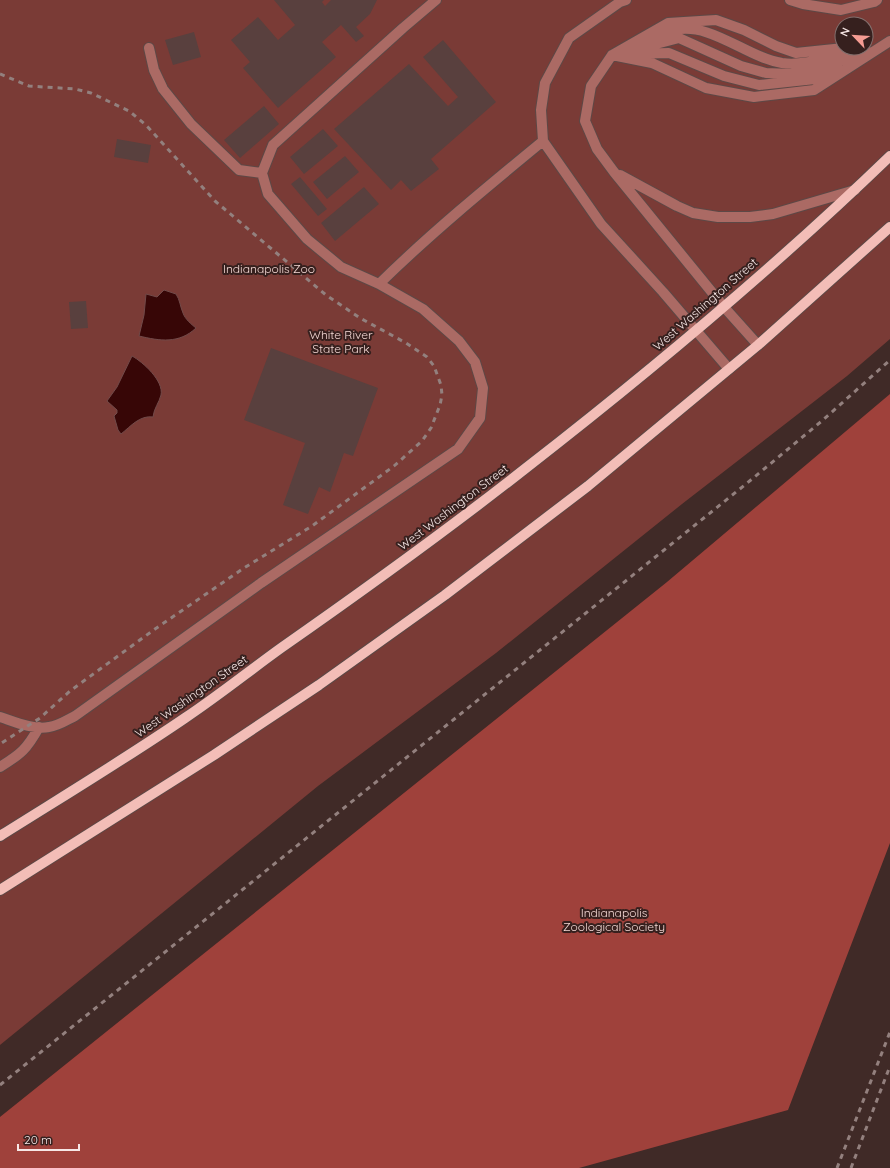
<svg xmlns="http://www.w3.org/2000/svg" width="890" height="1168" font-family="Quicksand,sans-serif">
<rect width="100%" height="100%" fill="#402a27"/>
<path fill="#7a3b36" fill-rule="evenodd" d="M 0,0 L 890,0 L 890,339 L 847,376 L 682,504 L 496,653 L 318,786 L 0,1045 ZM 842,24 L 866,24 L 866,48 L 842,48 Z"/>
<path fill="#9f413b" d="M 890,394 L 890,843 L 788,1110 L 579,1168 L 0,1168 L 0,1117 L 667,582 Z"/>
<path fill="#370606" stroke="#714a49" d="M 164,290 L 176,294 C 180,300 180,306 183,313 C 185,319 191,324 196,328 C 179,344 160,341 139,336 L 144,315 L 146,294 L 157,297 Z
M 132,356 C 143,362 164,381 161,395 C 159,403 154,408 153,417 C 140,415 131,426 121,434 L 118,430 L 114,416 L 117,413 L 117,410 L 107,401 L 117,387 Z"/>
<path fill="#59403e" d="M 274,0 L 324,0 L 322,2 L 325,6 L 331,0 L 377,0 L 370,14 L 356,27 L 364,36 L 356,42 L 341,25 L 322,42 L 336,57 L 278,108 L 243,68 L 250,62 L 231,40 L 258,17 L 278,40 L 295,25 Z
M 194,32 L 201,57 L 173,65 L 165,40 Z
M 443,40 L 496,102 L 431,159 L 439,169 L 411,191 L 401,180 L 391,190 L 334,129 L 409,64 L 448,106 L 458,97 L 423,57 Z
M 264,106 L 279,124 L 240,158 L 224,140 Z
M 323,129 L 338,146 L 304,174 L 290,157 Z
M 117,139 L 151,145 L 148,163 L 114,157 Z
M 345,156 L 359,172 L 327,199 L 313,182 Z
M 300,177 L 327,209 L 318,216 L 291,184 Z
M 364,187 L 379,204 L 335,241 L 321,223 Z
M 86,301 L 88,328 L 71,329 L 69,302 Z
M 271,348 L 378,388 L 353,456 L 344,453 L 330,492 L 319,487 L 308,514 L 283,505 L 305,443 L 244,420 Z"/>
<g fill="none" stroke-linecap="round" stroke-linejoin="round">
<defs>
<path id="minor" d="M 626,0 L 620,2 L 569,38 L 545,83 L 541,110 L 543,141 L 601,224 L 663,292 L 729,369
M 790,0 L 803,4 L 841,10 L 874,2 L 877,0
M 649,40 C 657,37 666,32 675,30 C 711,22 746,57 782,63 C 803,66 825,58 845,54
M 149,48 L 154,70 L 163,89 L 191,124 L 239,170 L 262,173
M 633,50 L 679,38 L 741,66 L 766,73 L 791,74 L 816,70 L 867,51
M 629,54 L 669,53 L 724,76 L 759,85 L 815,79 L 838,68
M 612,55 L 652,63 L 706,88 L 754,97 L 814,90 L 890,41
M 620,175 L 677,206 L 693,213 L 718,217 L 750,217 L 773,214 L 855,190
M 379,284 C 431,233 487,187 543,141
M 758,345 L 724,307 L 614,172 L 597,149 L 585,121 L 591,86 L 612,55 L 668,23 L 716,20 L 744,30 L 776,46 L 796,53 L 844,48
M 0,717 C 15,722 33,730 49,727 C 58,726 67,720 75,716 L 261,583 L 458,449 L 480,418 L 483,388 L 475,362 L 459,341 L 423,309 L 379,284 L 341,267 L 307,239 L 268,194 L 262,173 L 273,145 L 403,28 L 436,0
M 0,767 C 21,754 27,749 39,727"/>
<path id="major" d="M 0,836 C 62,797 125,759 185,718 C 218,696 249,671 281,648 C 364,590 446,531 526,468 C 652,370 775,267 890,156
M 0,890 L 214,755 L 319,685 L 445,595 L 588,486 L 758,345 L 890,227"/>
</defs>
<use href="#minor" stroke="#5d4846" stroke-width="12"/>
<use href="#major" stroke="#5d4846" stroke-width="12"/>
<use href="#minor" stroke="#ab6a64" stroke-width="10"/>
<use href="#major" stroke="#f3bdb7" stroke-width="10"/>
<path stroke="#93807e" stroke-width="3" stroke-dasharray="5 5" stroke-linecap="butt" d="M 0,74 L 29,86 L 75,89 L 91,93 L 129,111 L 146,125 L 215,201 L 326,295 L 360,318 L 406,343 L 427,357 L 434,366 L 441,385 L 442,395 L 440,405 L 431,428 L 422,441 L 394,466 L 312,526 L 244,568 L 155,629 L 70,691 L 40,718 L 0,744
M 0,1085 L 746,484 L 823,420 L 890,360
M 837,1168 L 890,1032
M 851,1168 L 890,1066"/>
</g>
<g text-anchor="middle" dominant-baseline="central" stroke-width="4" stroke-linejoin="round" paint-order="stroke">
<g font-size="12" fill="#f4d8d4" stroke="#36201e">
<text x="269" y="268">Indianapolis Zoo</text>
<text x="341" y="334">White River<tspan x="341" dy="14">State Park</tspan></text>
<text x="614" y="912">Indianapolis<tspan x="614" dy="14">Zoological Society</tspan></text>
</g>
<g font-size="12" fill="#f7e7e6" stroke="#36201e">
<text transform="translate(705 304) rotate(-41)">West Washington Street</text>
<text transform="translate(453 507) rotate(-37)">West Washington Street</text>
<text transform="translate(191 696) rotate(-35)">West Washington Street</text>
</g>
</g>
<g transform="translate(854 36) rotate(295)"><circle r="19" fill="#36201e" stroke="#83706e"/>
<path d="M0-3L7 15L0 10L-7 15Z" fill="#f59c93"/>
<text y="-6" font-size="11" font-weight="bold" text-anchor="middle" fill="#f7e7e6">N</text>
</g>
<path d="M18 1144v6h61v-6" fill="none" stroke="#f7e7e6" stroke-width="2"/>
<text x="24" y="1144" font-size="12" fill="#f7e7e6" stroke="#36201e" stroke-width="3" paint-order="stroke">20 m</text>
</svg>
